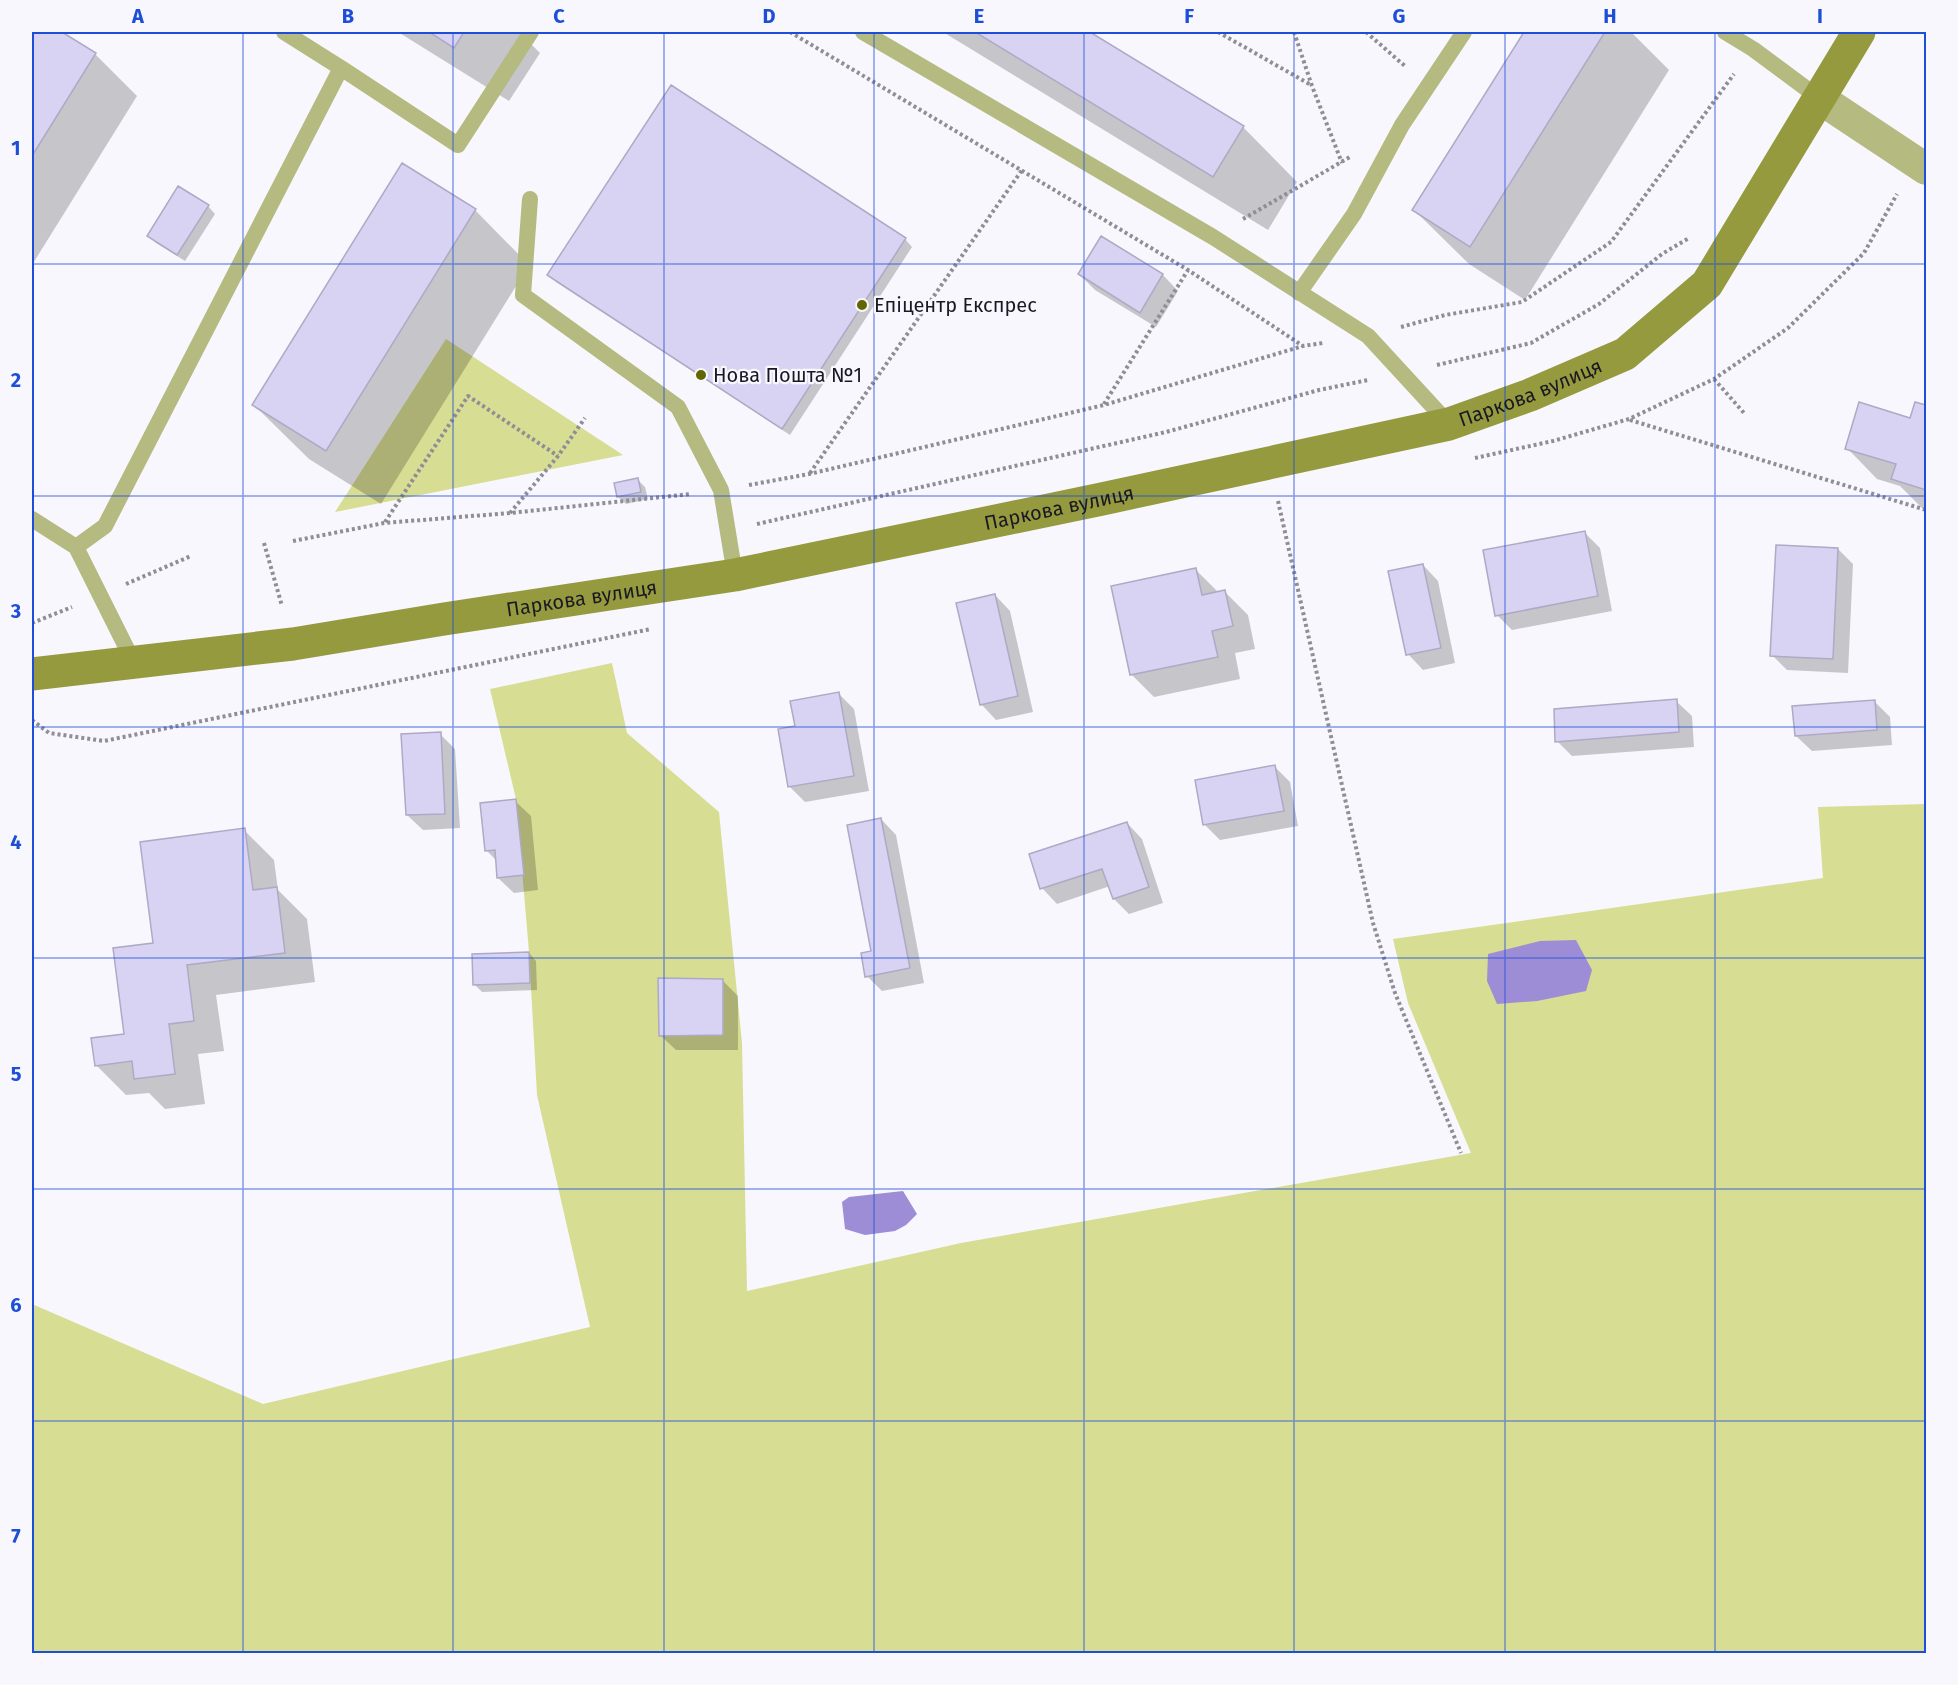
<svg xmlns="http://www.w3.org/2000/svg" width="1958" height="1685" font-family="'Fira Sans',sans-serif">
<rect width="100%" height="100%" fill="#f8f7fd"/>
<path fill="#d7dd92" d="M 446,339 L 623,455 L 335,512 Z
M 612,663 L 627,733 L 719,812 L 742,1043 L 747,1291 L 961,1243 L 1471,1153 L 1408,1003 L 1393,939 L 1823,878 L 1818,807 L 1926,804 L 1926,1653 L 32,1653 L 32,1304 L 263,1404 L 590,1327 L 537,1095 L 529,952 L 516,799 L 490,689 Z"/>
<path fill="#9d8cd6" d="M 1576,940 L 1592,970 L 1586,991 L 1537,1001 L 1497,1004 L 1487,981 L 1488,954 L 1540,941 Z
M 903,1191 L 917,1214 L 906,1225 L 895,1231 L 865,1235 L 845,1229 L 842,1202 L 849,1197 Z"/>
<path fill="#0003" d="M 32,32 L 59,32 L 95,54 L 137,96 L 32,265 Z
M 398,32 L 519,32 L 540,53 L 509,101 Z
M 943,32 L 1087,32 L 1243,127 L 1297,182 L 1268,230 Z
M 1526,32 L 1631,32 L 1669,70 L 1525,300 L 1469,264 L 1414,210 Z
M 208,206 L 215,214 L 185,261 L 156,243 L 149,236 Z
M 475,210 L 529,265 L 381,504 L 309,459 L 254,405 Z
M 1101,238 L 1163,275 L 1178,291 L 1156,327 L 1095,290 L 1079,274 Z
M 905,239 L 912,247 L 790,435 L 556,282 L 549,275 Z
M 1916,404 L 1926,407 L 1926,510 L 1923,509 L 1900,486 L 1877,479 L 1847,448 L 1911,420 Z
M 638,480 L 645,487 L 648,499 L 626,504 L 618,497 Z
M 1585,533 L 1600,548 L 1612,611 L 1512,630 L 1497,615 Z
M 1838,549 L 1853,564 L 1848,673 L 1787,670 L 1772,655 Z
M 1423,565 L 1438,581 L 1455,663 L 1423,670 L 1408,654 Z
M 1195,569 L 1219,593 L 1225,592 L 1248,615 L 1255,649 L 1235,653 L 1240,679 L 1154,697 L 1131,674 Z
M 995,595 L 1010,611 L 1033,712 L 996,720 L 981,704 Z
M 839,694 L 854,709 L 869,791 L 805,802 L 790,787 L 797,727 Z
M 1676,701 L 1692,716 L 1694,747 L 1572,756 L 1557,741 Z
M 1874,701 L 1890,717 L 1892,745 L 1812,751 L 1796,736 Z
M 440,734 L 455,749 L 460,828 L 423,830 L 407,815 Z
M 1275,767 L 1290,782 L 1298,826 L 1220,840 L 1205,825 Z
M 515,801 L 531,816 L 538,890 L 514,893 L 498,878 L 497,861 L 486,850 Z
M 881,819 L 896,835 L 924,983 L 882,991 L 867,976 L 872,953 Z
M 1127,823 L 1142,839 L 1163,903 L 1129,914 L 1114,899 L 1110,886 L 1057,904 L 1042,888 Z
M 244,830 L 274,860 L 278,890 L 307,919 L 315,982 L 216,995 L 224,1051 L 198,1054 L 205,1104 L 165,1109 L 149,1093 L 126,1095 L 96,1065 L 126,1036 L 155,944 Z
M 529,953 L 536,961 L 537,990 L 482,992 L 474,984 Z
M 722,980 L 738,996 L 738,1050 L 676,1050 L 660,1035 Z"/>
<path fill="#d9d3f3" stroke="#aea9c5" stroke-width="1.5" d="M 32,32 L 62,32 L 96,53 L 32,156 Z
M 429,32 L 464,32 L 454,48 Z
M 975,32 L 1090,32 L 1244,126 L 1213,177 Z
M 1524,32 L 1605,32 L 1470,247 L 1412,210 Z
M 671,85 L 906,238 L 782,429 L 547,275 Z
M 402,163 L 476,209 L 326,451 L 252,405 Z
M 178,186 L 209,205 L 177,255 L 147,236 Z
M 1101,236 L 1163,274 L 1140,313 L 1078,274 Z
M 1859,402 L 1910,418 L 1915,402 L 1926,405 L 1926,490 L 1891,479 L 1896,464 L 1845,449 Z
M 638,478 L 641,492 L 617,497 L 614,483 Z
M 1585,531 L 1598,596 L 1495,616 L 1483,550 Z
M 1776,545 L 1838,548 L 1833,659 L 1770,656 Z
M 1423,564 L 1441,648 L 1406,655 L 1388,571 Z
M 1196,568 L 1202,595 L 1225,590 L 1233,626 L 1212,631 L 1218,657 L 1130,675 L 1111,586 Z
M 995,594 L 1018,696 L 980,705 L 956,603 Z
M 839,692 L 854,776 L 788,787 L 778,729 L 795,726 L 790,701 Z
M 1677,699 L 1679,732 L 1555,742 L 1554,709 Z
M 1875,700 L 1877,730 L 1795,736 L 1792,706 Z
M 441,732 L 445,814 L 406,815 L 401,734 Z
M 1275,765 L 1284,811 L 1203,825 L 1195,780 Z
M 516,799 L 524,875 L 497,878 L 495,850 L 485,851 L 480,803 Z
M 881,818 L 910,968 L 865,977 L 861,953 L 871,951 L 847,825 Z
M 1127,822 L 1149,887 L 1113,899 L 1102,869 L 1040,889 L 1029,854 Z
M 245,828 L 253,890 L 277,887 L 285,953 L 187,965 L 194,1021 L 169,1024 L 175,1074 L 134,1079 L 132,1061 L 95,1066 L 91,1038 L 124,1034 L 113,948 L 153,943 L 140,842 Z
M 529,952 L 530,983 L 473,985 L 472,954 Z
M 658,978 L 723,979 L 723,1035 L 659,1036 Z"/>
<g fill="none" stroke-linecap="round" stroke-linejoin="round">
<path stroke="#8f8d95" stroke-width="4" stroke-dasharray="3 3" stroke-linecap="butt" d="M 790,32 L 1188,270 L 1303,346
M 1218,32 L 1311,85
M 1294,32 L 1312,86 L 1342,163
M 1366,32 L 1406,67
M 1243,219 L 1350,157
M 1401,327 L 1445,315 L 1522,302 L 1611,242 L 1734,74
M 1437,365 L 1531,343 L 1599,304 L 1662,254 L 1689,238
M 1714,379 L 1744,413
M 1104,404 L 1188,270
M 1630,420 L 1926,510
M 1475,458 L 1553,441 L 1629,419 L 1714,379 L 1788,328 L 1864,253 L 1897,194
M 810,473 L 1022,170
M 749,485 L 809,474 L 1104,405 L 1303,346 L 1323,343
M 1278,501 L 1373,923 L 1395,993 L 1461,1153
M 510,513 L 558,456 L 585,418
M 385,522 L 468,396 L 558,456
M 757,524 L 1166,432 L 1319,390 L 1368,380
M 293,541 L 384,523 L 510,513 L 691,494
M 264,543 L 282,606
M 126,584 L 191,556
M 32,623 L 72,607
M 32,720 L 49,733 L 104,741 L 651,629"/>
<path stroke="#b5ba81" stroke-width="16" d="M 863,32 L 1213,237 L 1368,336 L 1449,424
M 1725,32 L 1753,49 L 1819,98
M 341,68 L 458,145 L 531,32
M 530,199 L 523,295 L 678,407 L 721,490 L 735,575
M 1299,293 L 1354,214 L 1402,125 L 1464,32
M 32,519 L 76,547 L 134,663
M 76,547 L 105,526 L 341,68 L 284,32"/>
<path stroke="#b5ba81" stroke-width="32" d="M 1819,98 L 1926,169"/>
<path stroke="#959a3e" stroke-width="33" id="s1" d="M 32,674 L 293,644 L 444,619 L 735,575 L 1102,499 L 1449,424 L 1530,395 L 1625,354 L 1707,284 L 1859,32"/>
</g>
<path fill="none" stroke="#1d4ed8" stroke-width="1.5" stroke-opacity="0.55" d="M 243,32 L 243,1654M 453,32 L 453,1654M 664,32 L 664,1654M 874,32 L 874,1654M 1084,32 L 1084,1654M 1294,32 L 1294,1654M 1505,32 L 1505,1654M 1715,32 L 1715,1654M 32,264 L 1926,264M 32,496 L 1926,496M 32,727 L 1926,727M 32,958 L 1926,958M 32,1189 L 1926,1189M 32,1421 L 1926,1421"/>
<g fill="#626501" stroke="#f8f7fd" stroke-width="2">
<circle cx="862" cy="305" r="6"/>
<circle cx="701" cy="375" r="6"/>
</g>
<g text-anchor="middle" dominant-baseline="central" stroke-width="4.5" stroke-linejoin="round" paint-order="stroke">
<g font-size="20" fill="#1a1822" stroke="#f8f7fd" text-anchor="start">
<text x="874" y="305">Епіцентр Експрес</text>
<text x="713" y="375">Нова Пошта №1</text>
</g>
<g font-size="20" fill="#1a1822" stroke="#f8f7fd">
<text stroke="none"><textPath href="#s1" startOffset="1527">Паркова вулиця</textPath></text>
<text stroke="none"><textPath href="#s1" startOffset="1041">Паркова вулиця</textPath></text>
<text stroke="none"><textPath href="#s1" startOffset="555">Паркова вулиця</textPath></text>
</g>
</g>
<rect width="1958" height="1685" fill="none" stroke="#f8f7fd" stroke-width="66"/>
<rect x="33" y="33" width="1892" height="1619" fill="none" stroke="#1d4ed8" stroke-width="2"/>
<g font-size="20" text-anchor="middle" font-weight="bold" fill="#1d4ed8">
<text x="138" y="23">A</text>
<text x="348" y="23">B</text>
<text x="559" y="23">C</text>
<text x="769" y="23">D</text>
<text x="979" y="23">E</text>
<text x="1189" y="23">F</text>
<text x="1399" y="23">G</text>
<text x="1610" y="23">H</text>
<text x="1820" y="23">I</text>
<text x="16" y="155">1</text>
<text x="16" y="387">2</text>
<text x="16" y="618">3</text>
<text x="16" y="849">4</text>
<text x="16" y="1081">5</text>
<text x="16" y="1312">6</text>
<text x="16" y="1543">7</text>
</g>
</svg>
